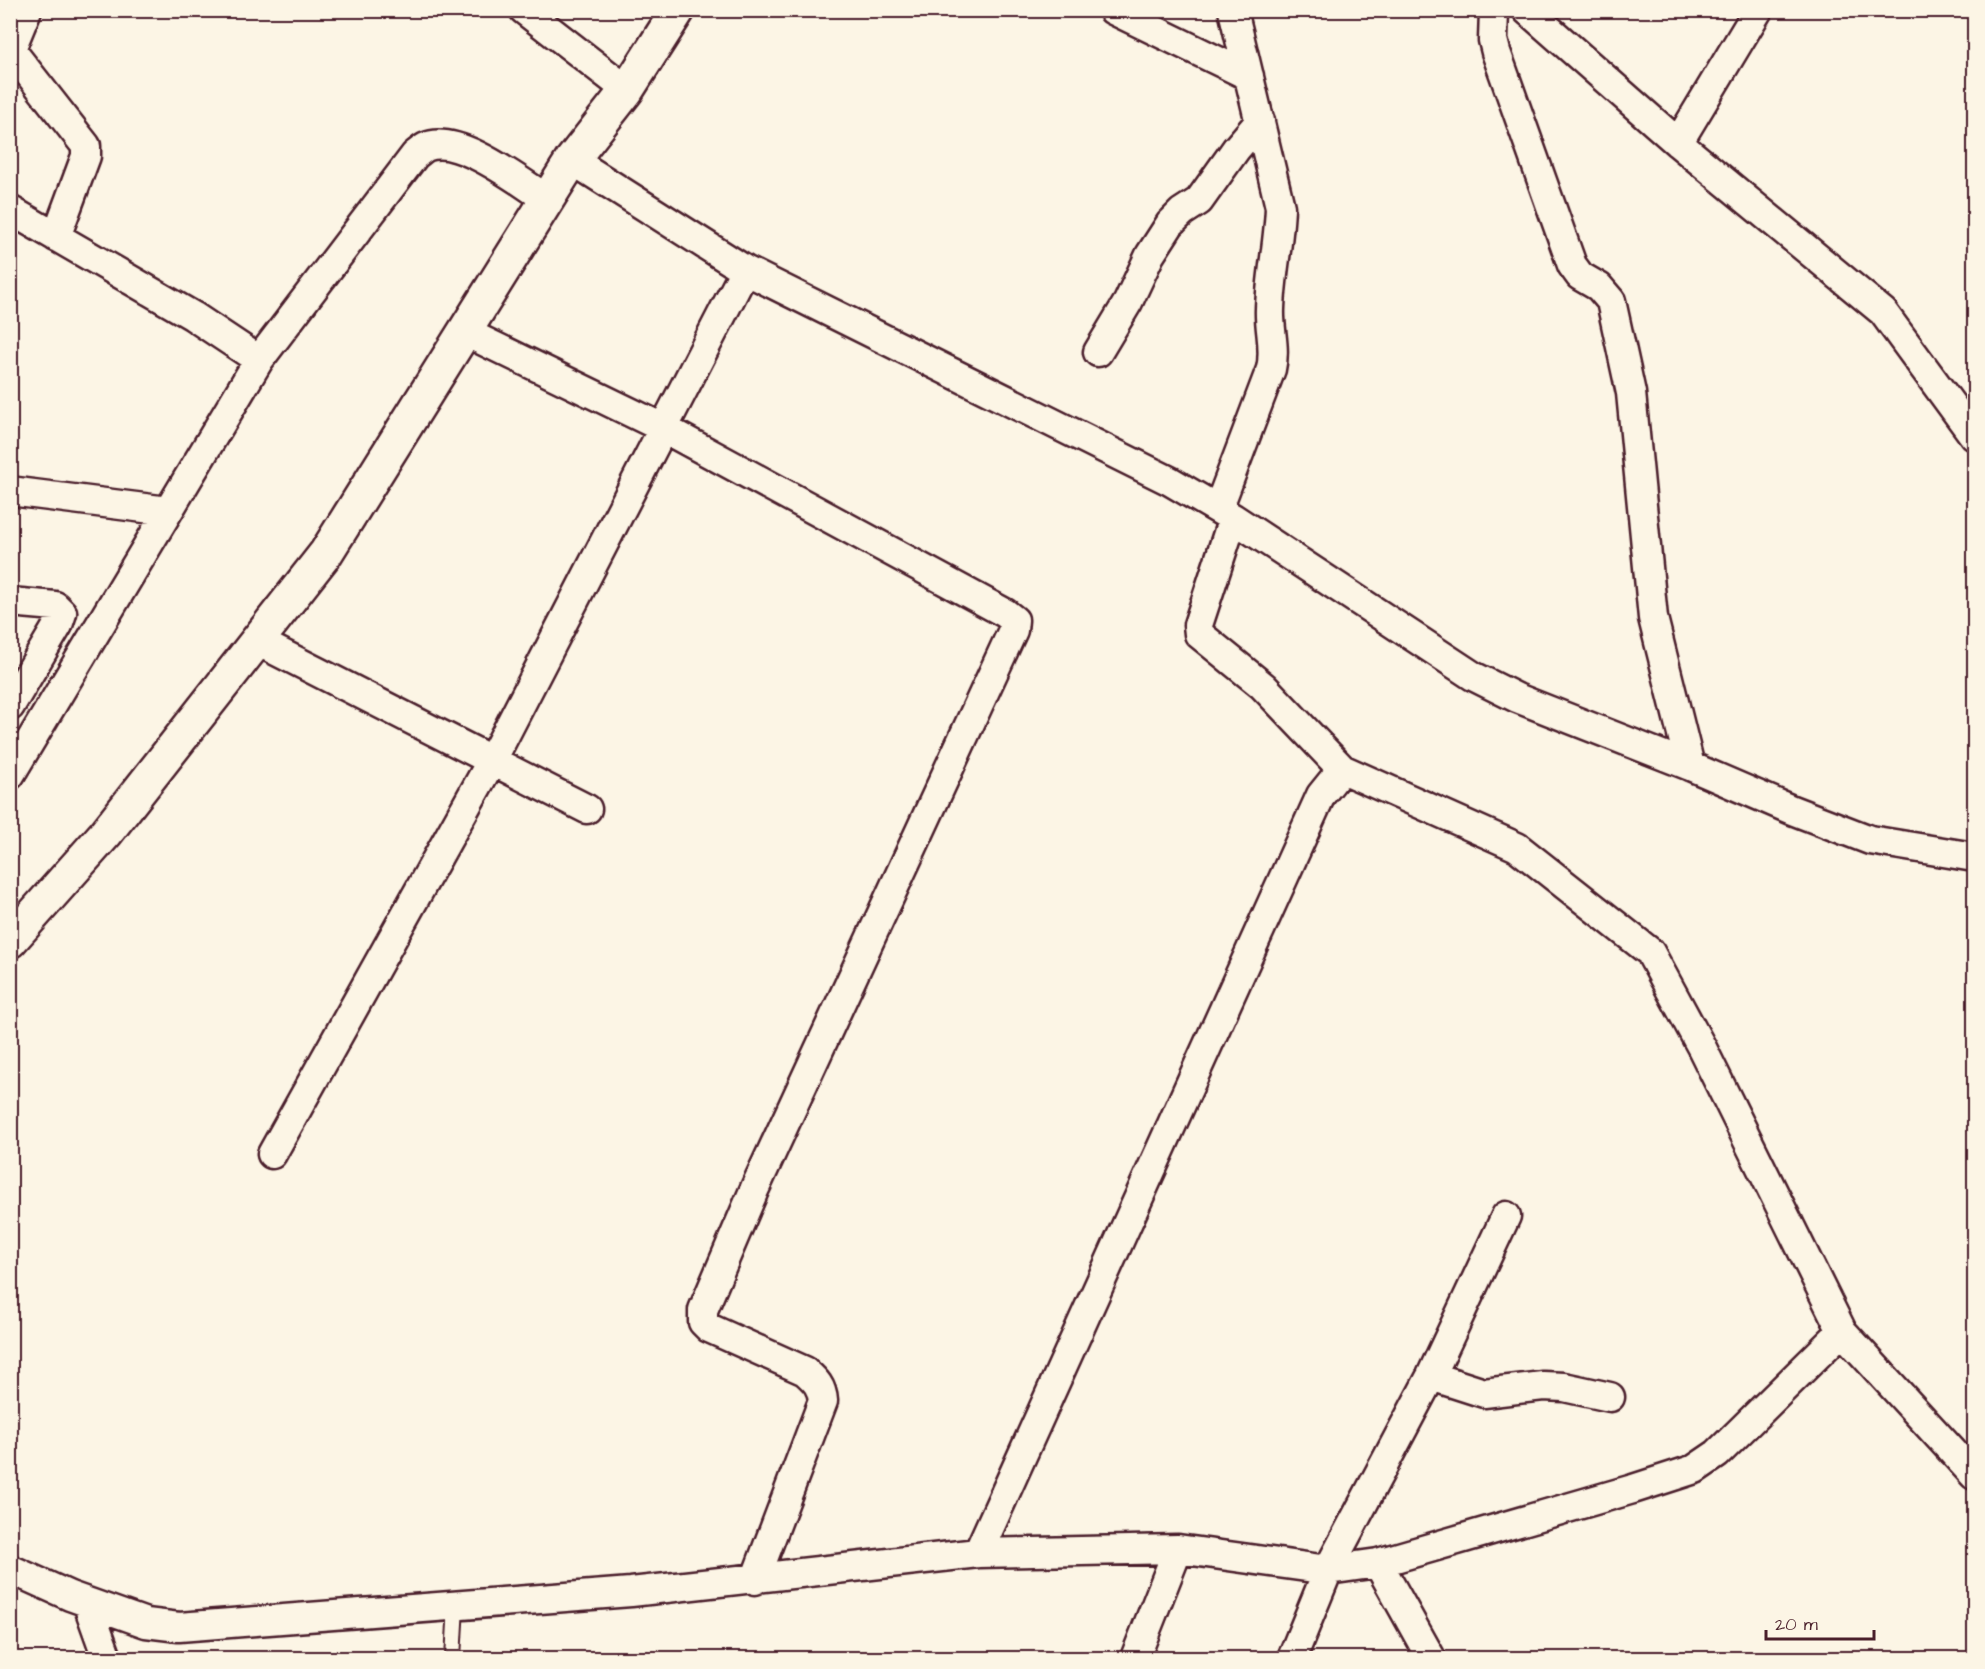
<svg xmlns="http://www.w3.org/2000/svg" width="1985" height="1669" font-family="'Architects Daughter',sans-serif">
<rect width="100%" height="100%" fill="#fcf5e5"/>
<filter id="ink" filterUnits="userSpaceOnUse"><feTurbulence type="fractalNoise" baseFrequency=".0167" numOctaves="2"/><feDisplacementMap in="SourceGraphic" scale="12" xChannelSelector="R" yChannelSelector="G"/><feConvolveMatrix kernelMatrix="1 2 1 2 8 2 1 2 1" color-interpolation-filters="sRGB"/></filter>
<g filter="url(#ink)">
<g fill="none" stroke-linecap="round" stroke-linejoin="round">
<defs>
<path id="service" d="M 453,1658 L 456,1606"/>
<path id="minor" d="M 524,10 L 627,90
M 1113,10 L 1249,76
M 1494,10 L 1493,40 L 1496,52 L 1572,265 L 1580,276 L 1599,287 L 1611,301 L 1631,393 L 1653,618 L 1690,766
M 1527,10 L 1678,143 L 1883,312 L 1974,436
M 10,49 L 86,146 L 86,156 L 56,237
M 11,49 L 27,10
M 1678,143 L 1758,10
M 572,160 L 745,270 L 1170,481 L 1233,518 L 1473,676 L 1517,698 L 1690,766 L 1792,810 L 1870,840 L 1974,857
M 10,210 L 193,316 L 259,360
M 465,332 L 663,428 L 1005,613 L 1014,620 L 1013,630 L 755,1188 L 703,1310 L 703,1322 L 709,1328 L 805,1371 C 815,1380 822,1386 823,1401 L 755,1580
M 1098,352 L 1128,302 L 1150,255 L 1170,224 L 1182,212 L 1199,201 L 1236,149 L 1260,121
M 10,491 L 168,511
M 1218,509 L 1271,369 C 1276,347 1269,331 1270,309 C 1271,275 1279,241 1280,207 L 1233,10
M 1233,518 L 1198,625 L 1199,634 L 1263,686 L 1342,769
M 10,602 L 55,606 L 62,613 L 58,625 L 10,706
M 257,641 L 587,809
M 10,775 L 259,360 L 415,155 C 418,153 422,149 426,147 C 458,133 520,182 547,199
M 272,1154 L 492,760 L 745,270
M 1842,1331 L 1974,1475
M 1431,1376 L 1484,1393 L 1543,1386 L 1564,1387 L 1610,1397
M 1178,1549 L 1328,1570 L 1292,1658
M 978,1553 L 1321,795 L 1342,769 L 1517,847 L 1650,952 L 1702,1048 L 1842,1331 L 1717,1454 L 1695,1469 L 1633,1489 L 1378,1563
M 10,1569 L 70,1596 L 146,1623 L 179,1627 L 631,1592 L 978,1553 L 1178,1549 L 1135,1658
M 1328,1570 L 1431,1376 L 1506,1216
M 1328,1570 L 1378,1563 L 1431,1658
M 87,1602 L 107,1658"/>
<path id="secondary" d="M 10,941 L 106,833 L 326,553 L 572,160 L 627,90 L 678,10"/>
</defs>
<use href="#service" stroke="#4a1f2b" stroke-width="18"/>
<use href="#minor" stroke="#4a1f2b" stroke-width="33"/>
<use href="#secondary" stroke="#4a1f2b" stroke-width="38"/>
<use href="#service" stroke="#fcf5e5" stroke-width="14"/>
<use href="#minor" stroke="#fcf5e5" stroke-width="28"/>
<use href="#secondary" stroke="#fcf5e5" stroke-width="33"/>
</g>
</g>
<rect width="1985" height="1669" fill="none" stroke="#fcf5e5" stroke-width="36"/>
<rect x="18" y="18" width="1949" height="1633" fill="none" stroke="#4a1f2b" stroke-width="2" filter="url(#ink)"/>
<path d="M1766 1630v9h108v-9" fill="none" stroke="#4a1f2b" stroke-width="3"/>
<text x="1775" y="1630" font-size="18" fill="#4a1f2b" stroke="#fcf5e5" stroke-width="4.5" paint-order="stroke">20 m</text>
</svg>
